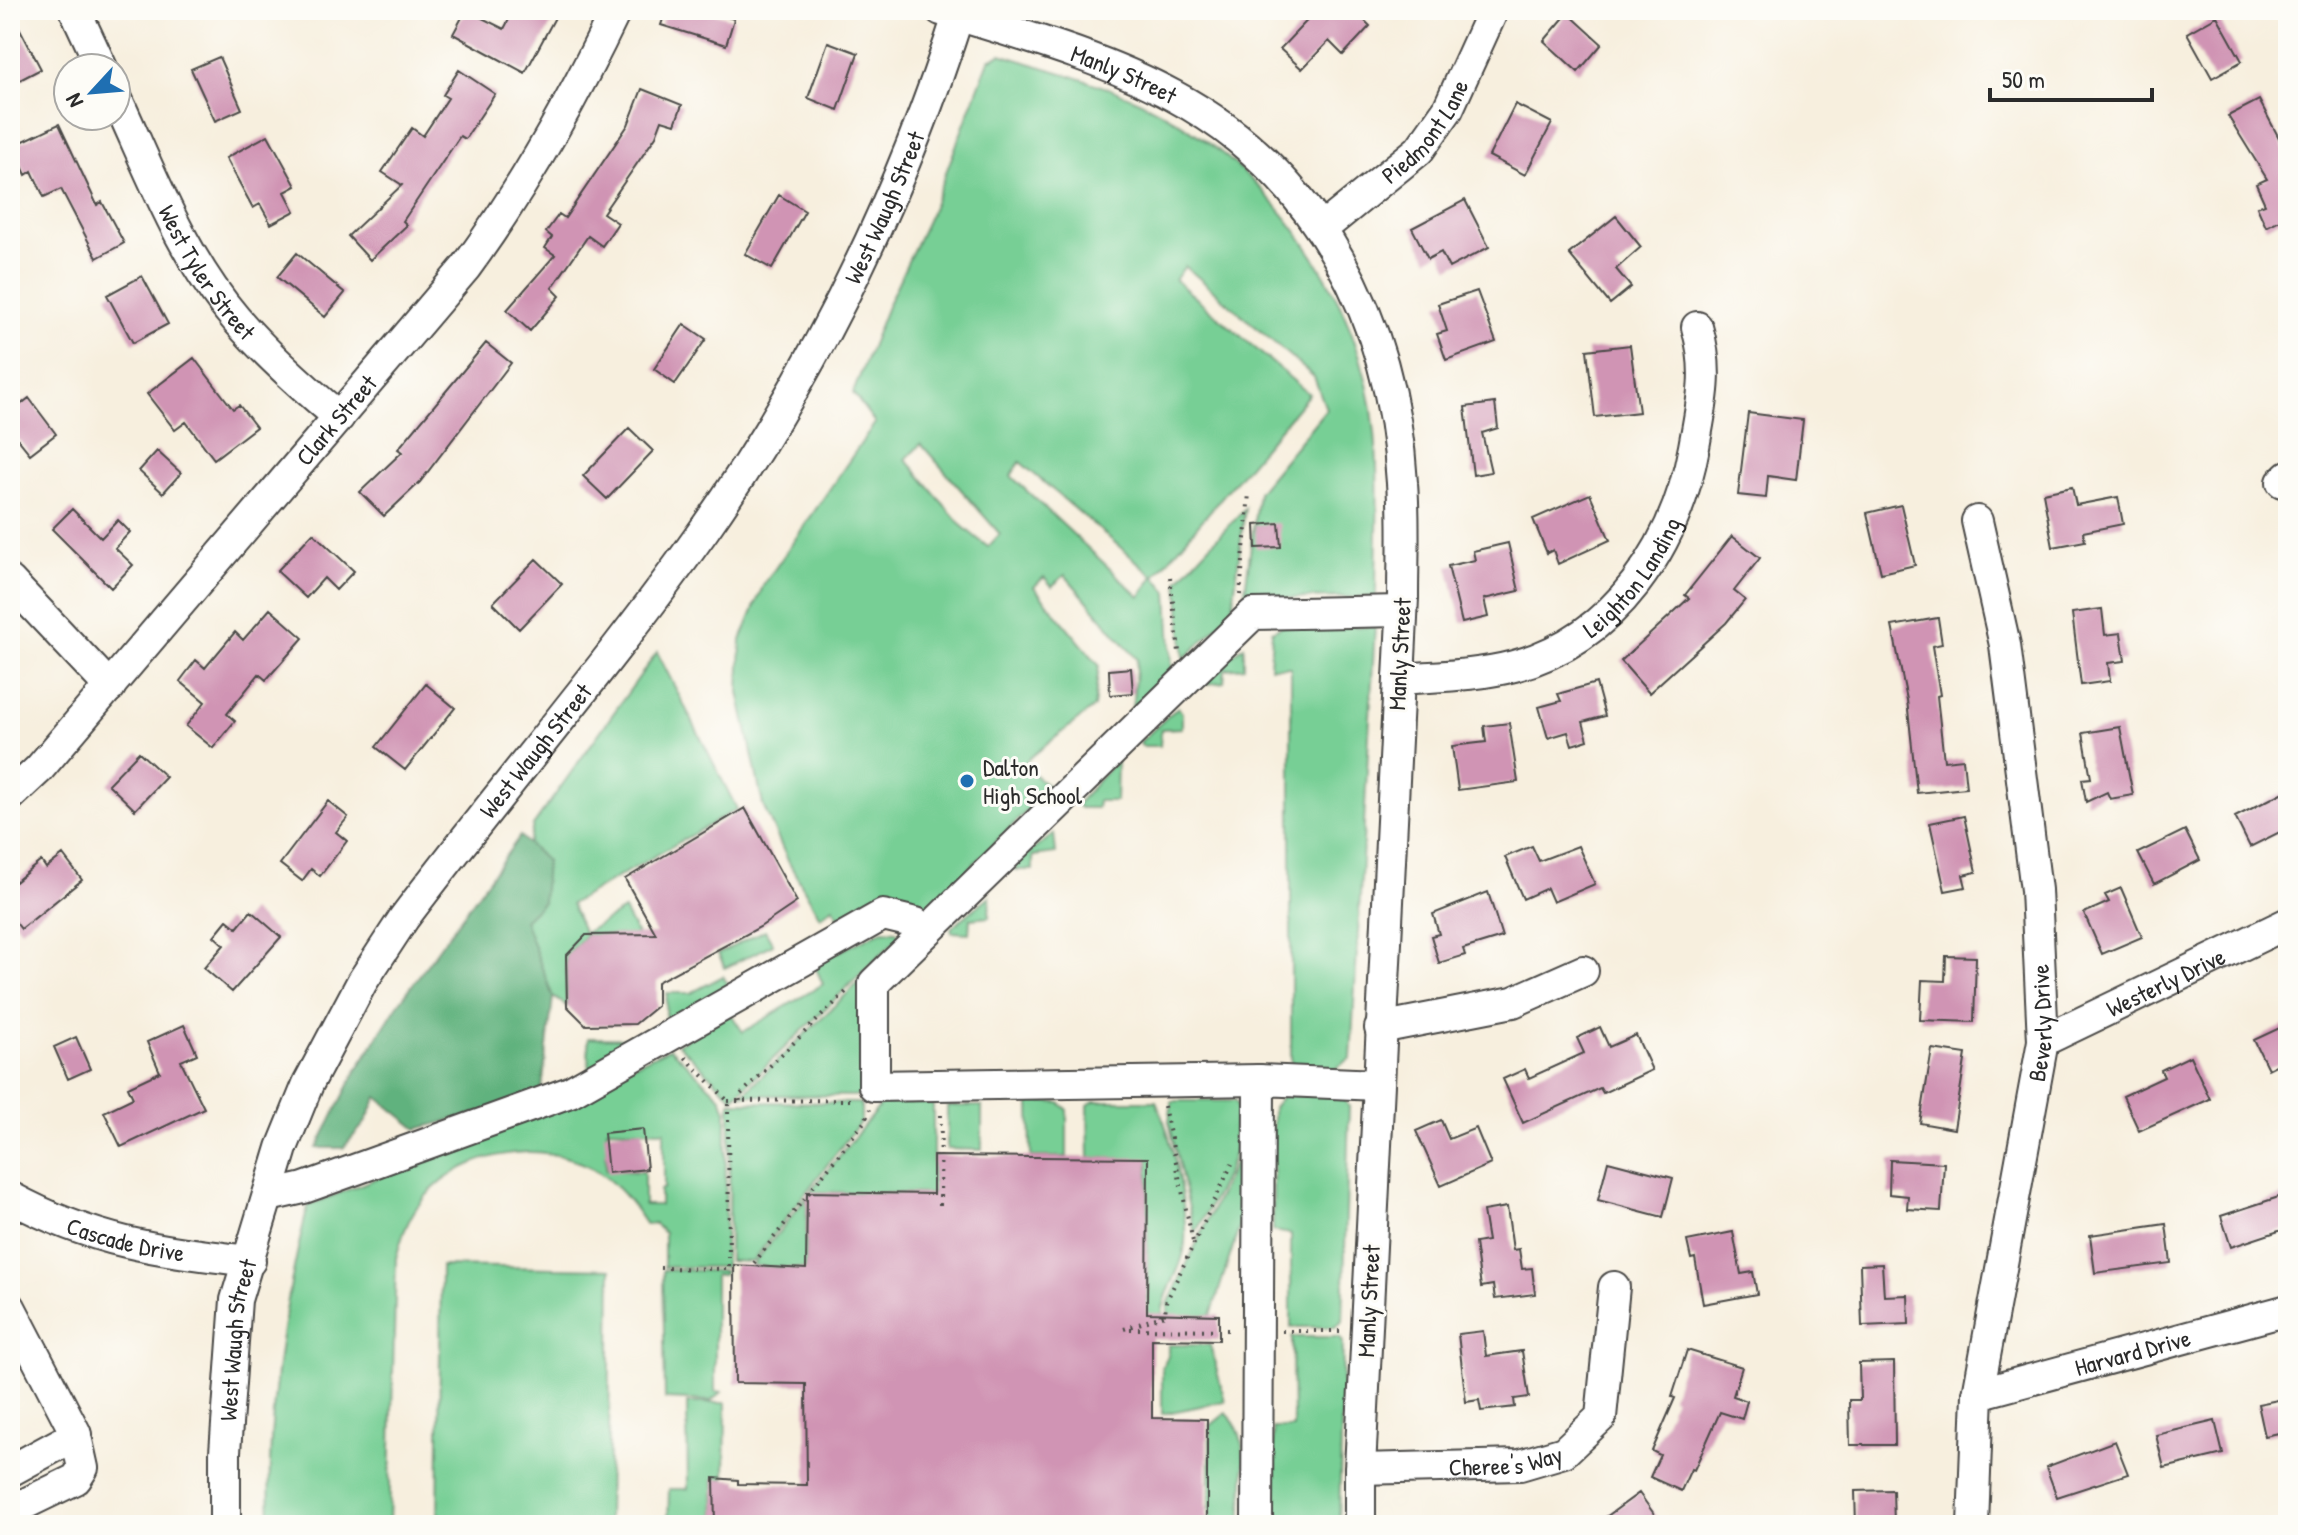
<svg xmlns="http://www.w3.org/2000/svg" width="2298" height="1535" font-family="'Patrick Hand',sans-serif">
<rect width="100%" height="100%" fill="#fdfcf7"/>
<filter id="ink" filterUnits="userSpaceOnUse"><feTurbulence type="fractalNoise" baseFrequency=".0125" numOctaves="2"/><feDisplacementMap in="SourceGraphic" scale="16" xChannelSelector="R" yChannelSelector="G"/><feConvolveMatrix kernelMatrix="1 2 1 2 8 2 1 2 1" color-interpolation-filters="sRGB"/></filter>
<filter id="wash" filterUnits="userSpaceOnUse"><feTurbulence type="fractalNoise" baseFrequency=".006" numOctaves="4" result="noise"/><feDisplacementMap in="SourceGraphic" scale="32" xChannelSelector="R" yChannelSelector="G"/><feGaussianBlur stdDeviation="1.8" result="paint"/><feColorMatrix in="noise" values="0 0 0 0 0 0 0 0 0 0 0 0 0 0 0 0 0 1.4 0 .05"/><feComposite in="paint" operator="in"/></filter>
<g filter="url(#wash)">
<rect width="100%" height="100%" fill="#f7efde"/>
<path fill="#77cf95" stroke="#517d60" stroke-width="2" fill-rule="evenodd" d="M 1001,54 C 1046,69 1095,81 1139,101 C 1267,161 1362,292 1375,433 C 1380,488 1376,543 1376,597 L 1280,598 L 1243,606 L 1258,492 L 1326,409 L 1314,377 L 1185,266 L 1175,280 L 1309,394 L 1155,576 L 1168,592 L 1172,669 L 1132,709 L 1137,659 L 1065,575 L 1052,586 L 1044,577 L 1034,587 L 1099,665 L 1094,707 L 1026,761 L 1028,769 L 1050,788 L 931,906 C 889,893 878,900 843,924 L 833,907 L 820,917 L 789,863 L 763,805 L 739,692 L 741,640 L 763,586 L 875,423 L 853,393 L 888,304 L 930,214 L 989,60 ZM 921,444 L 1000,534 L 988,547 L 962,526 L 906,459 ZM 1020,462 L 1154,576 L 1140,597 L 1011,476 Z
M 1245,508 L 1232,612 L 1184,659 L 1178,580 Z
M 1283,625 L 1375,627 L 1351,1058 L 1335,1069 L 1291,1069 L 1291,667 L 1270,667 L 1272,631 Z
M 1244,646 L 1244,667 L 1225,669 L 1224,682 L 1206,684 L 1205,676 Z
M 657,652 L 737,809 L 571,904 L 584,933 L 624,910 L 637,935 L 586,935 L 566,956 L 567,1006 L 553,997 L 510,919 L 533,826 Z
M 1178,707 L 1182,713 L 1182,728 L 1161,729 L 1160,746 L 1142,746 L 1140,742 Z
M 1117,760 L 1116,801 L 1098,801 L 1097,808 L 1080,808 L 1077,804 Z
M 1054,834 L 1056,853 L 1033,856 L 1033,870 L 1016,870 L 1013,865 Z
M 990,896 L 989,917 L 970,919 L 969,933 L 952,932 L 951,928 Z
M 765,930 L 773,944 L 725,968 L 718,954 Z
M 883,930 L 896,931 L 900,936 L 733,1098 L 678,1044 L 731,1014 L 743,1032 L 823,984 L 814,964 Z
M 723,976 L 731,990 L 665,1031 L 667,993 L 691,993 Z
M 861,980 L 861,1096 L 742,1095 Z
M 588,1038 L 653,1039 L 589,1075 Z
M 670,1048 L 721,1097 L 726,1111 L 725,1267 L 664,1267 L 664,1233 L 655,1224 L 646,1225 C 631,1202 616,1182 592,1168 C 536,1136 454,1154 417,1207 C 406,1223 401,1240 396,1258 L 389,1525 L 270,1525 C 266,1416 282,1311 308,1206 L 475,1138 ZM 607,1129 L 664,1131 L 664,1188 L 660,1190 L 660,1205 L 644,1205 L 644,1172 L 606,1170 Z
M 1329,1094 L 1345,1100 L 1349,1107 L 1343,1321 L 1335,1327 L 1291,1327 L 1291,1234 L 1273,1231 L 1273,1107 L 1283,1095 Z
M 1030,1101 L 1060,1103 L 1067,1109 L 1067,1157 L 1031,1157 Z
M 1094,1101 L 1156,1101 C 1171,1134 1192,1221 1183,1255 C 1178,1276 1164,1292 1162,1315 L 1124,1314 L 1147,1300 L 1148,1159 L 1089,1158 L 1088,1105 Z
M 1172,1101 L 1235,1101 C 1255,1135 1211,1202 1195,1234 L 1169,1121 Z
M 730,1102 L 861,1103 L 861,1121 L 752,1262 L 729,1261 Z
M 882,1103 L 933,1103 L 933,1194 L 810,1192 Z
M 947,1106 L 982,1106 L 982,1150 L 947,1149 Z
M 1240,1151 L 1239,1228 L 1211,1315 L 1168,1315 L 1168,1304 Z
M 807,1197 L 806,1269 L 752,1266 Z
M 441,1266 L 611,1269 L 608,1525 L 438,1525 Z
M 663,1270 L 725,1271 L 723,1275 L 715,1275 L 715,1391 L 722,1392 L 711,1401 L 665,1399 Z
M 1292,1337 L 1339,1337 L 1343,1342 L 1339,1525 L 1273,1525 L 1273,1428 L 1293,1428 Z
M 1168,1345 L 1210,1345 L 1225,1401 L 1162,1414 L 1162,1367 L 1168,1356 Z
M 687,1403 L 726,1403 L 725,1479 L 714,1479 L 715,1525 L 668,1525 L 669,1489 L 688,1489 Z
M 1226,1413 C 1254,1437 1242,1491 1241,1525 L 1210,1525 L 1210,1426 Z"/>
<path fill="#61b27e" stroke="#466e54" stroke-width="2" d="M 520,836 L 546,861 L 543,902 L 524,920 L 553,997 L 541,1097 L 417,1129 L 377,1097 L 365,1123 L 343,1148 L 317,1148 L 355,1073 L 397,1006 Z"/>
<g id="blocks">
<path fill="#d094b4" d="M 10,10 L 41,69 L 10,85 Z
M 466,10 L 504,29 L 514,10 L 559,10 L 525,73 L 453,34 Z
M 666,10 L 704,10 L 734,19 L 726,45 L 661,25 Z
M 1317,10 L 1354,10 L 1370,26 L 1343,55 L 1329,41 L 1302,69 L 1280,49 Z
M 1568,13 L 1602,44 L 1578,72 L 1544,41 Z
M 2217,16 L 2242,61 L 2212,78 L 2187,33 Z
M 828,42 L 858,53 L 838,110 L 808,98 Z
M 219,57 L 242,109 L 215,121 L 191,69 Z
M 459,70 L 495,94 L 465,139 L 460,136 L 403,221 L 407,225 L 370,260 L 348,236 L 402,185 L 382,172 L 412,128 L 423,136 L 448,98 L 443,95 Z
M 642,89 L 682,105 L 675,124 L 662,120 L 656,136 L 603,213 L 618,223 L 602,246 L 588,236 L 552,288 L 560,296 L 530,331 L 507,310 L 555,255 L 545,248 L 552,237 L 546,232 L 559,214 L 565,218 L 628,125 Z
M 2259,100 L 2288,155 L 2288,216 L 2266,227 L 2257,207 L 2265,204 L 2256,184 L 2267,179 L 2228,116 Z
M 1515,104 L 1552,123 L 1525,175 L 1489,156 Z
M 59,124 L 97,205 L 102,202 L 124,243 L 97,258 L 61,189 L 44,197 L 32,171 L 26,175 L 13,146 Z
M 268,135 L 296,186 L 285,192 L 295,211 L 271,224 L 260,204 L 253,208 L 226,158 Z
M 779,195 L 805,211 L 772,269 L 745,254 Z
M 1465,200 L 1489,247 L 1449,268 L 1441,252 L 1428,259 L 1412,228 Z
M 1616,216 L 1641,247 L 1616,269 L 1631,287 L 1610,304 L 1569,254 Z
M 297,253 L 345,293 L 325,317 L 277,277 Z
M 142,276 L 168,324 L 133,343 L 107,295 Z
M 1477,291 L 1496,342 L 1446,360 L 1437,334 L 1447,331 L 1438,304 Z
M 684,324 L 706,339 L 675,384 L 654,369 Z
M 486,343 L 511,363 L 420,482 L 384,516 L 360,492 L 402,452 L 398,449 Z
M 1630,345 L 1639,412 L 1595,417 L 1587,350 Z
M 194,358 L 233,409 L 239,405 L 256,427 L 214,459 L 186,422 L 175,430 L 147,394 Z
M 29,398 L 56,434 L 30,454 L 10,429 L 10,413 Z
M 1495,403 L 1498,428 L 1482,433 L 1491,472 L 1473,475 L 1465,407 Z
M 1748,413 L 1803,420 L 1796,480 L 1768,476 L 1766,498 L 1738,495 Z
M 629,428 L 653,451 L 607,499 L 583,476 Z
M 157,451 L 181,473 L 163,493 L 139,471 Z
M 2072,487 L 2076,505 L 2118,497 L 2123,524 L 2083,532 L 2085,541 L 2053,547 L 2043,493 Z
M 1590,494 L 1610,540 L 1558,564 L 1553,550 L 1547,553 L 1533,519 Z
M 1901,505 L 1915,565 L 1881,573 L 1867,513 Z
M 72,509 L 101,538 L 118,520 L 130,532 L 115,548 L 133,565 L 111,588 L 52,529 Z
M 1279,523 L 1281,547 L 1256,548 L 1255,525 Z
M 313,533 L 354,571 L 336,590 L 324,578 L 306,598 L 277,571 Z
M 1732,536 L 1760,558 L 1734,591 L 1745,600 L 1726,623 L 1649,693 L 1621,661 L 1689,598 L 1685,595 Z
M 1508,543 L 1519,591 L 1484,599 L 1488,617 L 1462,623 L 1448,566 L 1475,560 L 1473,551 Z
M 536,559 L 562,584 L 519,629 L 493,603 Z
M 270,609 L 303,638 L 266,680 L 259,674 L 227,714 L 235,721 L 213,748 L 186,726 L 205,702 L 180,681 L 196,660 L 205,668 L 235,632 L 243,640 Z
M 2102,609 L 2105,635 L 2121,633 L 2125,661 L 2108,663 L 2110,681 L 2081,685 L 2072,613 Z
M 1938,618 L 1942,644 L 1932,646 L 1940,695 L 1937,696 L 1944,761 L 1963,759 L 1966,788 L 1917,793 L 1907,700 L 1892,626 Z
M 1131,668 L 1133,693 L 1110,695 L 1109,670 Z
M 1596,683 L 1605,716 L 1583,722 L 1588,740 L 1572,745 L 1568,732 L 1548,738 L 1539,707 L 1561,701 L 1558,694 Z
M 426,684 L 455,708 L 405,770 L 376,747 Z
M 1509,723 L 1518,782 L 1458,790 L 1452,746 L 1486,742 L 1484,726 Z
M 2120,727 L 2133,795 L 2110,799 L 2107,792 L 2086,802 L 2082,779 L 2091,778 L 2083,733 Z
M 139,752 L 166,777 L 135,810 L 108,784 Z
M 2288,790 L 2288,828 L 2250,847 L 2235,817 Z
M 328,801 L 348,817 L 336,832 L 347,841 L 320,876 L 311,869 L 302,881 L 280,864 Z
M 745,808 L 797,902 L 760,927 L 657,982 L 657,1006 L 635,1024 L 586,1025 L 567,1006 L 566,956 L 586,935 L 656,934 L 625,879 Z
M 1964,816 L 1976,872 L 1963,875 L 1966,887 L 1945,891 L 1930,823 Z
M 2185,830 L 2200,860 L 2154,884 L 2138,853 Z
M 1532,846 L 1539,861 L 1578,846 L 1595,884 L 1553,902 L 1547,888 L 1523,899 L 1505,857 Z
M 63,855 L 82,880 L 21,929 L 10,915 L 10,886 L 41,861 L 46,868 Z
M 2121,888 L 2142,937 L 2102,954 L 2084,913 L 2109,902 L 2105,895 Z
M 1488,892 L 1502,937 L 1463,949 L 1465,955 L 1439,963 L 1431,936 L 1439,934 L 1433,914 Z
M 251,911 L 281,937 L 232,992 L 204,968 L 224,945 L 214,936 L 227,920 L 237,928 Z
M 1946,956 L 1976,957 L 1974,1022 L 1920,1020 L 1922,980 L 1945,981 Z
M 2288,1024 L 2288,1059 L 2268,1069 L 2254,1040 Z
M 184,1025 L 197,1054 L 181,1061 L 204,1108 L 121,1147 L 104,1112 L 133,1098 L 128,1087 L 160,1072 L 147,1042 Z
M 1600,1027 L 1609,1047 L 1636,1035 L 1652,1070 L 1603,1093 L 1600,1088 L 1523,1123 L 1503,1079 L 1525,1069 L 1529,1078 L 1584,1053 L 1577,1038 Z
M 76,1037 L 90,1069 L 68,1079 L 54,1047 Z
M 1932,1049 L 1966,1054 L 1954,1129 L 1920,1123 Z
M 2190,1056 L 2210,1099 L 2139,1131 L 2123,1096 L 2164,1077 L 2161,1070 Z
M 1441,1120 L 1449,1139 L 1476,1128 L 1491,1164 L 1441,1186 L 1416,1131 Z
M 643,1129 L 647,1169 L 608,1173 L 604,1133 Z
M 933,1156 L 1148,1158 L 1147,1313 L 1219,1315 L 1219,1340 L 1152,1339 L 1152,1418 L 1207,1419 L 1207,1525 L 715,1525 L 714,1478 L 738,1480 L 738,1484 L 807,1485 L 806,1384 L 735,1383 L 734,1265 L 806,1269 L 807,1192 L 933,1194 Z
M 1890,1160 L 1944,1163 L 1941,1211 L 1907,1209 L 1908,1196 L 1889,1194 Z
M 1608,1161 L 1673,1178 L 1663,1217 L 1598,1200 Z
M 2288,1194 L 2288,1228 L 2231,1247 L 2221,1216 Z
M 1507,1207 L 1513,1250 L 1519,1249 L 1522,1269 L 1532,1268 L 1535,1294 L 1495,1299 L 1493,1285 L 1481,1287 L 1475,1243 L 1488,1241 L 1483,1211 Z
M 2166,1224 L 2171,1263 L 2095,1273 L 2090,1235 Z
M 1733,1232 L 1741,1274 L 1753,1272 L 1757,1294 L 1703,1304 L 1695,1258 L 1691,1259 L 1687,1241 Z
M 1882,1264 L 1884,1296 L 1908,1295 L 1909,1324 L 1862,1326 L 1860,1265 Z
M 1483,1331 L 1486,1356 L 1522,1351 L 1529,1397 L 1514,1399 L 1515,1407 L 1481,1411 L 1479,1400 L 1466,1402 L 1458,1334 Z
M 1687,1350 L 1742,1367 L 1733,1396 L 1747,1401 L 1742,1419 L 1720,1412 L 1694,1470 L 1691,1469 L 1681,1491 L 1650,1477 L 1660,1455 L 1652,1451 L 1675,1398 L 1672,1397 Z
M 1894,1362 L 1895,1445 L 1850,1445 L 1849,1400 L 1860,1400 L 1859,1363 Z
M 2288,1398 L 2288,1431 L 2265,1436 L 2258,1404 Z
M 2215,1421 L 2223,1454 L 2164,1468 L 2156,1435 Z
M 2115,1441 L 2128,1474 L 2057,1497 L 2046,1467 Z
M 1893,1490 L 1894,1525 L 1856,1525 L 1855,1491 Z
M 1639,1493 L 1662,1525 L 1595,1525 Z"/>
</g>
</g>
<g filter="url(#ink)">
<use href="#blocks" fill-opacity="0" stroke="#4a4846" stroke-width="2"/>
<g fill="none" stroke-linecap="round" stroke-linejoin="round">
<defs>
<g id="minor">
<path d="M 75,10 L 102,68"/>
<path id="s1" d="M 941,10 C 1018,34 1102,57 1174,96 C 1318,173 1393,323 1402,483 C 1405,521 1403,560 1403,598 L 1360,1469 L 1360,1525"/>
<path id="s2" d="M 116,97 C 151,172 181,255 236,319 C 267,355 302,386 339,417"/>
<path id="s3" d="M 1323,228 L 1419,150 L 1448,109 L 1493,10"/>
<path d="M 2282,482 L 2288,476"/>
<path d="M 10,581 L 110,687"/>
<path id="s4" d="M 1399,679 C 1437,676 1476,676 1514,666 C 1615,639 1676,546 1694,447 C 1702,402 1710,372 1697,327"/>
<path id="s5" d="M 10,796 L 39,769 L 466,267 C 525,186 573,100 616,10"/>
<path d="M 1380,1028 L 1513,1002 L 1583,971"/>
<path id="s6" d="M 2043,1041 L 2288,923"/>
<path d="M 1259,1080 L 874,1086 L 874,983 L 1253,614 L 1402,611"/>
<path d="M 269,1196 L 304,1188 L 570,1092 L 883,915 L 916,923"/>
<path id="s7" d="M 10,1197 C 95,1243 156,1250 250,1261"/>
<path d="M 10,1307 L 75,1432 L 83,1468 L 76,1479 L 10,1511"/>
<path id="s8" d="M 1978,1394 L 2288,1310"/>
<path id="s9" d="M 1360,1469 L 1520,1465 L 1564,1452 L 1601,1417 L 1614,1287"/>
<path d="M 10,1471 L 76,1435"/>
<path id="s10" d="M 225,1525 L 225,1452 L 236,1300 L 282,1148 L 308,1084 L 362,982 L 404,918 C 502,788 610,663 704,530 C 816,370 901,195 960,10"/>
<path d="M 1257,1525 L 1259,1080 L 1378,1085"/>
<path id="s11" d="M 1973,1525 L 1978,1394 L 2043,1041 L 2036,890 L 2005,645 L 1977,521"/>
</g>
</defs>
<use href="#minor" stroke="#4a4846" stroke-width="34"/>
<path stroke="#4a4846" stroke-width="4" stroke-dasharray="2 6" stroke-linecap="butt" d="M 1170,577 L 1179,652
M 1240,595 L 1249,493
M 728,1101 L 854,1100
M 740,1101 L 739,1096 L 848,990
M 1164,1106 L 1193,1242
M 940,1205 L 941,1110
M 754,1263 L 865,1121 L 870,1109
M 660,1268 L 729,1269 L 728,1101 L 683,1055
M 1124,1329 L 1165,1315 L 1166,1302 L 1232,1164
M 1130,1329 L 1233,1330
M 1282,1331 L 1341,1331"/>
<use href="#minor" stroke="#fff" stroke-width="30"/>
</g>
</g>
<circle fill="#1f6fb2" stroke="#fdfcf7" stroke-width="3" cx="967" cy="781" r="8"/>
<g text-anchor="middle" dominant-baseline="central" stroke-width="6" stroke-linejoin="round" paint-order="stroke">
<g font-size="24" fill="#2b2b2b" stroke="#fdfcf7">
<text stroke="none"><textPath href="#s1" startOffset="194">Manly Street</textPath></text>
<text stroke="none"><textPath href="#s3" startOffset="142">Piedmont Lane</textPath></text>
<text stroke="none"><textPath href="#s10" startOffset="1506">West Waugh Street</textPath></text>
<text stroke="none"><textPath href="#s2" startOffset="198">West Tyler Street</textPath></text>
<text stroke="none"><textPath href="#s5" startOffset="498">Clark Street</textPath></text>
<text stroke="none"><textPath href="#s4" startOffset="268">Leighton Landing</textPath></text>
<text transform="translate(1399 654) rotate(-87)">Manly Street</text>
<text stroke="none"><textPath href="#s10" startOffset="858">West Waugh Street</textPath></text>
<text stroke="none"><textPath href="#s6" startOffset="136">Westerly Drive</textPath></text>
<text stroke="none"><textPath href="#s11" startOffset="508">Beverly Drive</textPath></text>
<text stroke="none"><textPath href="#s7" startOffset="124">Cascade Drive</textPath></text>
<text transform="translate(1368 1301) rotate(-87)">Manly Street</text>
<text stroke="none"><textPath href="#s10" startOffset="186">West Waugh Street</textPath></text>
<text stroke="none"><textPath href="#s8" startOffset="160">Harvard Drive</textPath></text>
<text stroke="none"><textPath href="#s9" startOffset="146">Cheree's Way</textPath></text>
</g>
<g font-size="24" fill="#2b2b2b" stroke="#fdfcf7" text-anchor="start">
<text x="983" y="767">Dalton<tspan x="983" dy="28">High School</tspan></text>
</g>
</g>
<rect width="2298" height="1535" fill="none" stroke="#fdfcf7" stroke-width="40"/>
<g transform="translate(92 92) rotate(244)"><circle r="38" fill="#fdfcf7" stroke="#a9a8a5" stroke-width="2"/>
<path d="M0-6L14 30L0 20L-14 30Z" fill="#1f6fb2"/>
<text y="-12" font-size="22" font-weight="bold" text-anchor="middle" fill="#2b2b2b">N</text>
</g>
<path d="M1990 88v12h162v-12" fill="none" stroke="#2b2b2b" stroke-width="4"/>
<text x="2002" y="88" font-size="24" fill="#2b2b2b" stroke="#fdfcf7" stroke-width="6" paint-order="stroke">50 m</text>
</svg>
